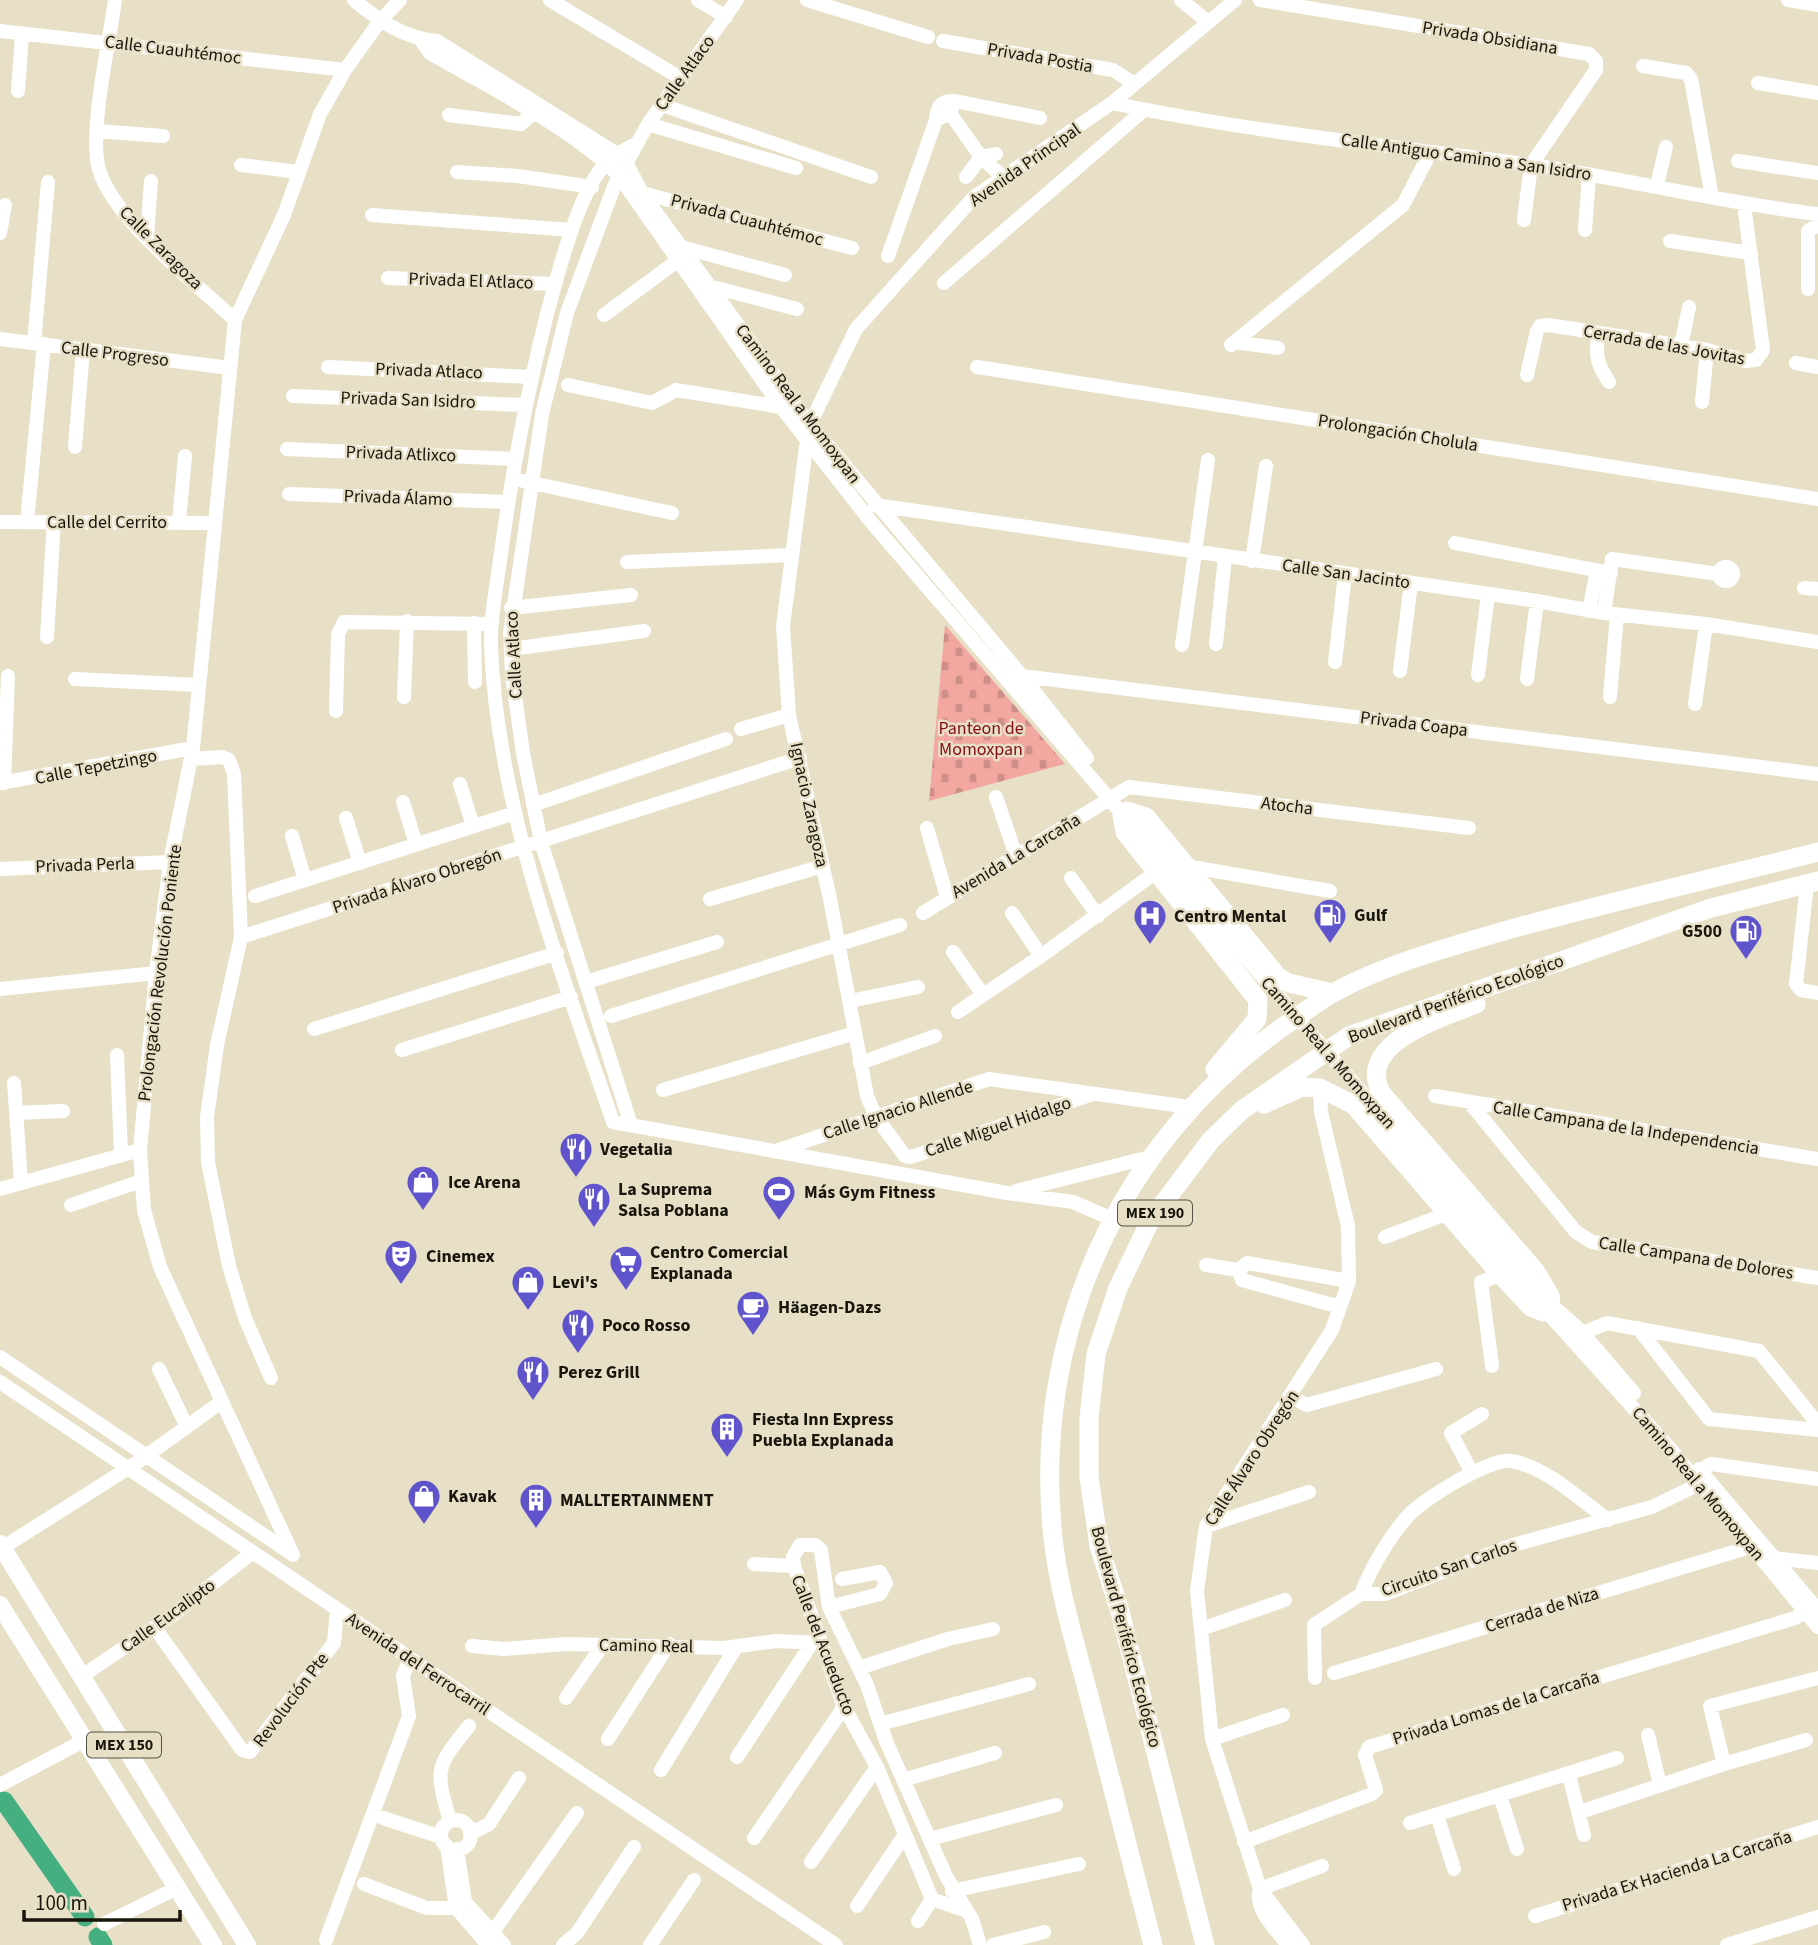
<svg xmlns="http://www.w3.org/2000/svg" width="1818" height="1945" font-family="'Source Sans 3',sans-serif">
<defs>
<pattern id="cemetery-stones" width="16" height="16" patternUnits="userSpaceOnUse" patternTransform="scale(1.75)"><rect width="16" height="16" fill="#f2a7a0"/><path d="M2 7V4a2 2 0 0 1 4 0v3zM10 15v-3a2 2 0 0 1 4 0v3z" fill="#cf8f89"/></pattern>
</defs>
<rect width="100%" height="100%" fill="#e7e0c7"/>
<path fill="url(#cemetery-stones)" d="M 945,625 L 1065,764 L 929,801 Z"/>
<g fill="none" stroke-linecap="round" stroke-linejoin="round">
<path stroke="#45af82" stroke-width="19" d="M 4,1801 L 85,1917
M 98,1937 L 103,1945"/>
<path stroke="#fff" stroke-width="14" d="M 115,0 C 109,44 92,118 97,160 C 103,212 197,284 235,320
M 354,0 C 378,20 405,39 437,41 L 617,154 L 627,164 L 642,193 L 810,424 L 1022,676 L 1087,758
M 550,0 L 682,79
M 698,0 L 726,17
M 807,0 L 928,37
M 1181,0 L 1207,21
M 1260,0 L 1589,54 L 1596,61 L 1596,70 L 1531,165 L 1524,220
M 1788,0 L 1818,5
M 0,31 L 345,70
M 421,40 L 430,53 C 490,88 571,127 619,176 L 781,407 L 872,523 L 1524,1281 L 1539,1300 L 1541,1310 L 1548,1313 L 1553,1310 L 1553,1298 L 1542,1296 L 1524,1281
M 943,41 L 1113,70 L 1133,83
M 1643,66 L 1686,73 L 1691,79 L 1712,197
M 1758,83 L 1818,93
M 18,91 L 22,34
M 955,101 L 1040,118
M 955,101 L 950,113 L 936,120 C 937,107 940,100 955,101 Z
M 1112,103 C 1250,132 1392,146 1531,165 C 1628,179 1722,203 1818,214
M 662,105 L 871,177
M 950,113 L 981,157 L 1003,177
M 449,115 L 521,124 L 533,113
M 648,124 L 796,168
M 97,131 L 163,136
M 634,145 C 624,150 614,155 607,162 C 578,191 558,274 547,314 C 527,393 512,472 501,553 C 497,584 490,616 491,647 C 498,811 561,969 613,1122 L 1007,1193 L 1073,1202 L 1112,1219
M 1738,161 L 1818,173
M 241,165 L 299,172
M 457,172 L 518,176 L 592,187
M 966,177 L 981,157 L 996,154
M 1657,185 L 1666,147
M 642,193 L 852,248
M 372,215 L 572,230
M 1585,230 L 1589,175
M 0,233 L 5,205
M 147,237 L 151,181
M 1670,241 L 1751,253
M 681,247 L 785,275
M 888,256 L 936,120
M 388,278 L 555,284
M 944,283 L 1144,110
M 709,286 L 797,309
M 1808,289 L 1808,231 L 1818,225
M 604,315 L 677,261
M 1599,334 C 1594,355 1598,365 1609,382
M 0,339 L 230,368
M 1235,342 L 1278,348
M 34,343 L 48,182
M 1231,345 L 1403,205 L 1430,153
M 1681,346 L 1689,307
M 1796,363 L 1818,367
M 328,367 L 531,377
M 977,367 L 1818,499
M 1527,375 L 1537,331 L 1540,326 L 1549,325 L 1707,350 L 1745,361 L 1756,360 L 1763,350 L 1744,205
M 568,385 L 652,403 L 676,390 L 781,407
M 293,396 L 524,405
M 1702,402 L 1707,350
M 75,447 L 83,350
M 287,449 L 515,459
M 523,481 L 672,513
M 289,494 L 508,502
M 875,505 L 1537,601 L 1604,613 L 1706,624 L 1818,642
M 0,522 L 213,523
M 27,522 L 44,344
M 179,522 L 185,456
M 1455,543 L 1611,573
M 1252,561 L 1266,466
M 627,562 L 792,555
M1719 574a7 7 0 1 1 14 0a7 7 0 1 1-14 0Z
M 1804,588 L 1818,589
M 511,608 L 631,595
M 1589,611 L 1597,570
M 1604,613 L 1612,559 L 1719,574
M 474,623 L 475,682
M 47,637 L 54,521
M 1216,644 L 1225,557
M 1182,645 L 1208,460
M 511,649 L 644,631
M 1335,662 L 1345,574
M 1400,671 L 1411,583
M 1478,675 L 1488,594
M 1018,678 L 1022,676 L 1818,774
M 75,679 L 199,685
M 1527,679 L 1537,601
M 404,697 L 407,621
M 1610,697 L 1617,615
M 1695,704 L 1706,624
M 336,711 L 338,634 L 344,622 L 491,624
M 741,729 L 789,715
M 191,759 L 222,757 L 229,760 L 234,774 L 241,937 L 217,1045 L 207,1117 L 208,1162 L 229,1266 L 245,1318 L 271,1378
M 0,783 L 193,748
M 4,783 L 8,676
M 460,784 L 473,826
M 996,797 L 1016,856
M 403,802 L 416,844
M 533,805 L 726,739
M 346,818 L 360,863
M 927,828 L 947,897
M 292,836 L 305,880
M 1186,866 L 1330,891
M 0,869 L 170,862
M 1071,878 L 1098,916
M 1807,884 L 1796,984 L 1801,990 L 1818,993
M 255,896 L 515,813
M 710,899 L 823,866
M 923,913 L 1129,787 L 1469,828
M 1012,913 L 1041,956
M 241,937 L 800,758
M 953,952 L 983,995
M 586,982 L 717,942
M 0,989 L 156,973
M 850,1001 L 918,987
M 958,1012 L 1041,956 L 1156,872
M 611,1016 L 900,925
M 314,1029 L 557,953
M 402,1050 L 571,997
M 117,1055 L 121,1154
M 860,1063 L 935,1036
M 14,1083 L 21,1182
M 663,1090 L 855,1033
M 1090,1095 L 911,1157 L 905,1156 L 876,1117 L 867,1096 L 830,899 L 789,715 L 783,626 L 807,440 L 810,424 L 856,329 L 974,197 L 1112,103 L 1235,0
M 1435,1096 L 1818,1159
M 1470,1103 L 1576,1232 L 1592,1242 L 1818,1278
M 16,1113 L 63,1111
M 631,1125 L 541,842 L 523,753 L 512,675 L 510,633 L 542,414 L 567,313 L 615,184 L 648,124 L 737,0
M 776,1151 L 989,1079 L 1189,1107
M 0,1189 L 140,1150
M 1016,1191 L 1150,1157
M 71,1205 L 141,1181
M 1385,1237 L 1446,1214
M 1206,1265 L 1239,1270
M 1239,1270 L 1247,1263 L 1349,1281
M 1239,1270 L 1242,1280 L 1340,1307
M 1555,1308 L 1581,1331 L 1634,1393
M 1548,1313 L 1673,1452 L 1818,1627
M 1638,1328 L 1709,1419 L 1818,1430
M 1576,1336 L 1607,1323 L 1759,1351 L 1818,1424
M 0,1357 L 292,1554
M 1492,1366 L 1481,1282 L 1501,1275
M 159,1369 L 187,1427
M 0,1382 L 836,1945
M 1291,1397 L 1307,1405 L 1436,1369
M 1699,1469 L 1818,1610
M 1471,1471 L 1451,1433 L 1482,1414
M 1694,1474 L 1711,1464 L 1818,1479
M 1206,1526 L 1309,1492
M 2,1548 L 138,1462 L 221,1402
M 293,1555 L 160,1267 L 144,1210 L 140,1150 L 156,973 L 170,862 L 193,748 L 235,320 L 284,215 L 320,114 L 345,70 L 380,21 L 400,0
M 1774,1558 L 1818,1563
M 754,1564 L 794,1566
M 1361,1594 C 1371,1568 1389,1537 1408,1516 C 1423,1499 1490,1458 1511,1461 C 1547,1467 1579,1499 1608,1520
M 829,1607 L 880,1594 L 886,1583 L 880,1572 L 842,1579
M 155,1628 L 242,1750 L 250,1752 L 334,1643 L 337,1609
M 1201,1629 L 1285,1600
M 472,1646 L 504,1649 L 565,1644 L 724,1648 L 776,1641 L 820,1643
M 859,1668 L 948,1639 L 993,1629
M 1334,1673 L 1750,1547
M 82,1676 L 174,1614 L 253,1552
M 1315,1678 L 1314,1625 L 1361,1594 L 1385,1594 L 1513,1545 L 1652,1507 L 1691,1488 L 1704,1476
M 566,1698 L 602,1646
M 880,1724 L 1029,1684
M 1648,1735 L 1660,1785
M 608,1739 L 669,1644
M 1212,1739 L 1283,1715
M 737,1757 L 812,1643
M 1724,1764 L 1710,1706 L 1818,1678
M 661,1770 L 736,1647
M 1569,1775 L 1584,1835
M 903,1780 L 995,1753
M 0,1785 L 85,1740
M 1500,1796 L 1517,1849
M 1580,1812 L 1724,1764 L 1806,1740
M 1437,1815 L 1454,1869
M 383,1818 L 441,1837
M441 1835a15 15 0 1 1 30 0a15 15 0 1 1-30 0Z
M 450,1821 C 435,1769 435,1768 469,1726
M 1410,1823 L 1617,1758
M 470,1834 L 489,1824 L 519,1778
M 754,1838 L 844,1707
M 930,1839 L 1056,1805
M 1244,1842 L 1372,1794 L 1376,1790 L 1365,1755 L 1369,1747 L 1795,1618 L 1805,1612
M 447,1846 L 456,1908 L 488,1945
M 457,1849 L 465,1902 L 504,1945
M 811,1862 L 877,1767
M 364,1884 L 427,1908 L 456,1908
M 952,1891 L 1079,1864
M 857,1906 L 904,1836
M 964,1910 L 932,1899 L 877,1767 L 844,1707 L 794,1566 L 793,1557 L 800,1545 L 815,1545 L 821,1550 L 829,1607 L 867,1685 L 886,1741 L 946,1876 L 972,1919 L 980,1945
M 1535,1916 L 1818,1827
M 918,1921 L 932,1899
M 104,1924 L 177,1888
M 492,1933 L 577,1813
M 326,1940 L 409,1716 L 403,1676 L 410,1658
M 563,1945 L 577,1933 L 634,1847
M 650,1945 L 694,1880
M 993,1945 L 1044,1932
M 1288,1945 C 1276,1929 1254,1910 1260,1889 L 1322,1866
M 1303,1945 L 1260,1889 L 1212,1739 L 1197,1591 L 1206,1526 L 1332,1330 L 1349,1281 L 1348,1226 L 1321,1112 L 1320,1088
M 1727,1945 L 1818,1917"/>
<path stroke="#fff" stroke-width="18" d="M 0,1544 L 247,1945
M 0,1605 L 213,1945"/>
<path stroke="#fff" stroke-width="19" d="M 1476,1004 C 1444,1017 1353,1043 1382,1094 L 1536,1272 L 1550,1296
M 1215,1069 L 1257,1019 L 1258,1000 L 1125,832 L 1122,815 L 1127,811 L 1146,817 L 1278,977 L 1289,983 L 1332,993
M 1264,1104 L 1302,1087 L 1320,1088 L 1354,1105 L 1501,1275 L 1531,1307 L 1543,1312
M 1153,1945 C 1132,1863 1111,1782 1090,1700 C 1076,1646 1059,1593 1053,1538 C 1031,1335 1119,1141 1287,1024 C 1302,1014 1317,1002 1333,993 C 1388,963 1450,947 1511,929 C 1613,901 1716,878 1818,852
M 1205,1945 L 1119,1608 L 1099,1546 L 1089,1477 L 1089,1418 L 1096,1354 L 1118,1288 L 1150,1221 L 1211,1140 L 1242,1110 L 1349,1036 L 1711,908 L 1818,881"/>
</g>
<defs>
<symbol id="fuel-pin" viewBox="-11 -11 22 30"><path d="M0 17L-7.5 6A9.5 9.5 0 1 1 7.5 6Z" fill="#5f54cc" stroke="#e7e0c7"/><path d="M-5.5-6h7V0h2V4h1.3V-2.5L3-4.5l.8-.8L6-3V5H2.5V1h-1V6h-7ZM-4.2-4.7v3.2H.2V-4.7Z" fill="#fff"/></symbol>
<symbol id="hospital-pin" viewBox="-11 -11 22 30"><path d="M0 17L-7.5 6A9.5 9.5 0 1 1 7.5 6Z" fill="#5f54cc" stroke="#e7e0c7"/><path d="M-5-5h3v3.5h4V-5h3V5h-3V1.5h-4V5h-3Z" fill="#fff"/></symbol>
<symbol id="restaurant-pin" viewBox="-11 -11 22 30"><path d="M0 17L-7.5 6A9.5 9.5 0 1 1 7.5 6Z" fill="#5f54cc" stroke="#e7e0c7"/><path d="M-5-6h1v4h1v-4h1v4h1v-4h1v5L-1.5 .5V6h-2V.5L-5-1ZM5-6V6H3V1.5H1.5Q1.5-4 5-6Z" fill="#fff"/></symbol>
<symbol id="shop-pin" viewBox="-11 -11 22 30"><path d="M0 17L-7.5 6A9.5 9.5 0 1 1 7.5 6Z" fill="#5f54cc" stroke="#e7e0c7"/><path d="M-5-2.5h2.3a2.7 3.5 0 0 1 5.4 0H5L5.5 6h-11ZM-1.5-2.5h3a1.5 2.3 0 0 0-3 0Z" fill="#fff"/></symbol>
<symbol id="stadium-pin" viewBox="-11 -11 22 30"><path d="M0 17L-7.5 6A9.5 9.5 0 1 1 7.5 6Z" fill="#5f54cc" stroke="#e7e0c7"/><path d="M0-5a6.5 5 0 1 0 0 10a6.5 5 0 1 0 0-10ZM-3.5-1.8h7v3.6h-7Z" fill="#fff"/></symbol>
<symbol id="theatre-pin" viewBox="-11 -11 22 30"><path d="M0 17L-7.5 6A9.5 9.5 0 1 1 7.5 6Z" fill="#5f54cc" stroke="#e7e0c7"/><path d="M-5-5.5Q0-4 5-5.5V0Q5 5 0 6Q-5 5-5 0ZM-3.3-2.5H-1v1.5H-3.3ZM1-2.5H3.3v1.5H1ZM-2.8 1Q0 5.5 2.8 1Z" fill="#fff"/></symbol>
<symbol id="supermarket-pin" viewBox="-11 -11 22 30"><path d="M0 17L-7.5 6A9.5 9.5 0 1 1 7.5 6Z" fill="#5f54cc" stroke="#e7e0c7"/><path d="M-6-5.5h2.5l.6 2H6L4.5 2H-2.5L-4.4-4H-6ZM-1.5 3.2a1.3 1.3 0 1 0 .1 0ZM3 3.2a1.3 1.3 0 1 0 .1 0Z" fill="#fff"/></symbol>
<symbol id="cafe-pin" viewBox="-11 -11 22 30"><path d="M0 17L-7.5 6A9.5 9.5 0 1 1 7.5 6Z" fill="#5f54cc" stroke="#e7e0c7"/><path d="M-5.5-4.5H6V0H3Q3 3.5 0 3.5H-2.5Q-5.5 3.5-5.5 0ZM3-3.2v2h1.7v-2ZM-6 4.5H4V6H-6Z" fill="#fff"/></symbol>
<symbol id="building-pin" viewBox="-11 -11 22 30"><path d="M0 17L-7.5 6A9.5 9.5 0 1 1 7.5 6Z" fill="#5f54cc" stroke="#e7e0c7"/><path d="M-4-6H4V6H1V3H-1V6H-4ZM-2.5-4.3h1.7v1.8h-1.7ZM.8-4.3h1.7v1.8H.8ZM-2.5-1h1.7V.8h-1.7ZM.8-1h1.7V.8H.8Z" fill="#fff"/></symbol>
</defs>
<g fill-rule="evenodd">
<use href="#fuel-pin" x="1311" y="896" width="38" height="52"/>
<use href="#hospital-pin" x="1131" y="897" width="38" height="52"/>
<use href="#fuel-pin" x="1727" y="912" width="38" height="52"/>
<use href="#restaurant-pin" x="557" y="1130" width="38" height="52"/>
<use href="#shop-pin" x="404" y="1163" width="38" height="52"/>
<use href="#stadium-pin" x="760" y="1173" width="38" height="52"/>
<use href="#restaurant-pin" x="575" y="1180" width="38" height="52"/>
<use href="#theatre-pin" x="382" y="1237" width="38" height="52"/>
<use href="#supermarket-pin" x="607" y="1243" width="38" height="52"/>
<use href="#shop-pin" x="509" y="1263" width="38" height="52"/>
<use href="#cafe-pin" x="734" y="1288" width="38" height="52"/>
<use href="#restaurant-pin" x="559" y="1306" width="38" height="52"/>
<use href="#restaurant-pin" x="514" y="1353" width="38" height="52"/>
<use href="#building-pin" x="708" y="1410" width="38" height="52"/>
<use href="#shop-pin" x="405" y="1477" width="38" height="52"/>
<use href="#building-pin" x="517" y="1481" width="38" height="52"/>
</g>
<g text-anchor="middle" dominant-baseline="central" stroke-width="5" stroke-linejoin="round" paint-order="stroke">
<g fill="#e7e0c7" stroke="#565345" stroke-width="2">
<rect x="1118" y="1200.5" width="74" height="25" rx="5"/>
<rect x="87" y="1732.5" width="74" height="25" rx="5"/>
</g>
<g font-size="16" font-weight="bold" fill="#18160d">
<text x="1155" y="1213">MEX 190</text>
<text x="124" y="1745">MEX 150</text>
</g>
<g font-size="18" fill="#18160d" stroke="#e7e0c7">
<text transform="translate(1490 38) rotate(9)">Privada Obsidiana</text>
<text transform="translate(173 50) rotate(7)">Calle Cuauhtémoc</text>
<text transform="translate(1040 58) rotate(10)">Privada Postia</text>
<text transform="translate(685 73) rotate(-54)">Calle Atlaco</text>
<text transform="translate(1466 157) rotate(8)">Calle Antiguo Camino a San Isidro</text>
<text transform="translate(1025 165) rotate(-35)">Avenida Principal</text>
<text transform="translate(747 220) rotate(15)">Privada Cuauhtémoc</text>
<text transform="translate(161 248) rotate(45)">Calle Zaragoza</text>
<text transform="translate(471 281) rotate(2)">Privada El Atlaco</text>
<text transform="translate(1664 345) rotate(10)">Cerrada de las Jovitas</text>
<text transform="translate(115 354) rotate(7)">Calle Progreso</text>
<text transform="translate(429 371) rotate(2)">Privada Atlaco</text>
<text transform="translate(408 400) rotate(2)">Privada San Isidro</text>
<text transform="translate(798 404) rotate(53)">Camino Real a Momoxpan</text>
<text transform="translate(1398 433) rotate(9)">Prolongación Cholula</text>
<text transform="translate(401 454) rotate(2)">Privada Atlixco</text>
<text transform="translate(398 498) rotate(2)">Privada Álamo</text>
<text x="107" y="522">Calle del Cerrito</text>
<text transform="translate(1346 574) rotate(8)">Calle San Jacinto</text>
<text transform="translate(514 655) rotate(-93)">Calle Atlaco</text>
<text transform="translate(1414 724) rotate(7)">Privada Coapa</text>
<text transform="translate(96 767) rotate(-11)">Calle Tepetzingo</text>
<text transform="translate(809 805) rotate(78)">Ignacio Zaragoza</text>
<text transform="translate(1287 806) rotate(7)">Atocha</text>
<text transform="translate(1016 856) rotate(-31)">Avenida La Carcaña</text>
<text transform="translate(85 865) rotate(-2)">Privada Perla</text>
<text transform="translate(417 881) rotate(-18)">Privada Álvaro Obregón</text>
<text transform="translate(160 973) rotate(-83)">Prolongación Revolución Poniente</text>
<text transform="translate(1456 999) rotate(-20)">Boulevard Periférico Ecológico</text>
<text transform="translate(1328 1053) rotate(49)">Camino Real a Momoxpan</text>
<text transform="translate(898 1110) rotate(-18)">Calle Ignacio Allende</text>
<text transform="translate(998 1127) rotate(-19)">Calle Miguel Hidalgo</text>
<text transform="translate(1626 1128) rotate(9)">Calle Campana de la Independencia</text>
<text transform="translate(1696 1258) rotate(9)">Calle Campana de Dolores</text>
<text transform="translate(1252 1458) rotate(-57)">Calle Álvaro Obregón</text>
<text transform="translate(1698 1484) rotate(50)">Camino Real a Momoxpan</text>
<text transform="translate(1449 1568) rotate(-19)">Circuito San Carlos</text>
<text transform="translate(1542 1610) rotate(-17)">Cerrada de Niza</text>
<text transform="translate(168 1616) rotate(-36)">Calle Eucalipto</text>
<text transform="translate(1126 1637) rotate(75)">Boulevard Periférico Ecológico</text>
<text transform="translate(823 1645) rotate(69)">Calle del Acueducto</text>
<text transform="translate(646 1646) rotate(1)">Camino Real</text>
<text transform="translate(418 1664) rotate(34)">Avenida del Ferrocarril</text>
<text transform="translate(291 1700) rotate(-53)">Revolución Pte</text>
<text transform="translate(1496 1708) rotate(-17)">Privada Lomas de la Carcaña</text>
<text transform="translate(1677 1871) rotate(-17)">Privada Ex Hacienda La Carcaña</text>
</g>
<g font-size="18" fill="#840e16" stroke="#e7e0c7">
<text x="981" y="728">Panteon de<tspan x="981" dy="21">Momoxpan</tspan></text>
</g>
<g font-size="18" font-weight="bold" fill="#18160d" stroke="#e7e0c7" text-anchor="start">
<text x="1354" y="915">Gulf</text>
<text x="1174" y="916">Centro Mental</text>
<text x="1722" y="931" text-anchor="end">G500</text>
<text x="600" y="1149">Vegetalia</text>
<text x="448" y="1182">Ice Arena</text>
<text x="618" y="1189">La Suprema<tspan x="618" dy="21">Salsa Poblana</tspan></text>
<text x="804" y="1192">Más Gym Fitness</text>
<text x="650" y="1252">Centro Comercial<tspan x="650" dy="21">Explanada</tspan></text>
<text x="426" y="1256">Cinemex</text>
<text x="552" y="1282">Levi's</text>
<text x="778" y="1307">Häagen-Dazs</text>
<text x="602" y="1325">Poco Rosso</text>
<text x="558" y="1372">Perez Grill</text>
<text x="752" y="1419">Fiesta Inn Express<tspan x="752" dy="21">Puebla Explanada</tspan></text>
<text x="448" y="1496">Kavak</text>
<text x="560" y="1500">MALLTERTAINMENT</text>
</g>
</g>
<path d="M24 1910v10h156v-10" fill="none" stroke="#18160d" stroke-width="3.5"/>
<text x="35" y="1910" font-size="21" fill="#18160d" stroke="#e7e0c7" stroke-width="5" paint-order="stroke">100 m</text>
</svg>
